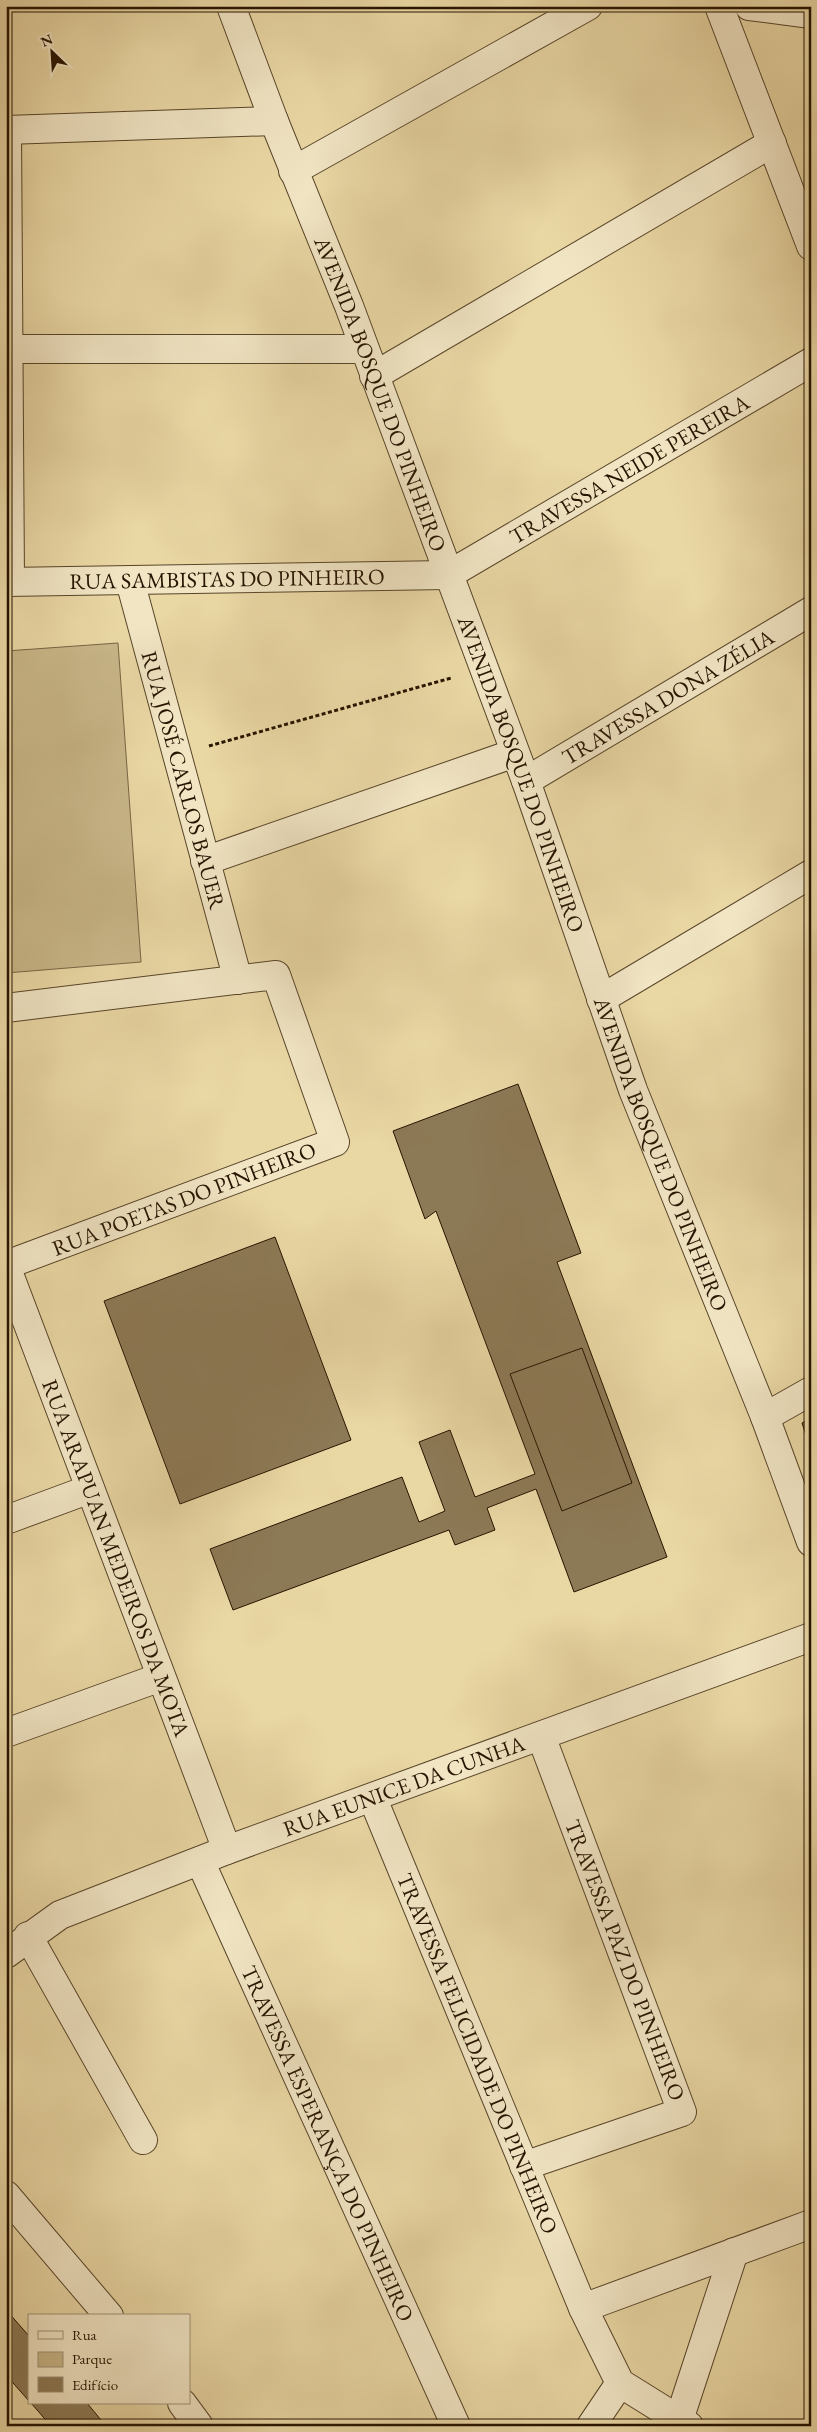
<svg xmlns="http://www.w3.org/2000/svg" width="817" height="2432" font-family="'EB Garamond',serif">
<rect width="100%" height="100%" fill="#e9d7a4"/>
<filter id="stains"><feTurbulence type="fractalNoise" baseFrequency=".004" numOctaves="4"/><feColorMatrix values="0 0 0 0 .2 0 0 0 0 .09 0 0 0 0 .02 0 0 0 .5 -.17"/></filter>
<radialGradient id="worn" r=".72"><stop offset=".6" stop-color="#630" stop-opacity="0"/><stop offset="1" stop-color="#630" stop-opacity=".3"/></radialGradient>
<path fill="#c8b688" stroke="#786544" d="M 118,643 L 141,962 L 6,973 L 6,651 Z"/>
<path fill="#8c7955" stroke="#271400" d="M 518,1084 L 581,1253 L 557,1262 L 667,1557 L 574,1592 L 536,1489 L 487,1508 L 495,1530 L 455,1545 L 449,1530 L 233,1610 L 210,1549 L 402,1477 L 419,1522 L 445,1511 L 419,1442 L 450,1430 L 475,1497 L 535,1474 L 436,1211 L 425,1219 L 393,1131 Z
M 275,1237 L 351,1440 L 180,1504 L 104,1301 Z
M 582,1348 L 632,1483 L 562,1511 L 510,1374 Z
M 811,1418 L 811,1451 L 802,1423 Z
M 8,2312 L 29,2336 L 29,2401 L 6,2375 Z
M 31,2403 L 87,2403 L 106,2426 L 51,2426 Z"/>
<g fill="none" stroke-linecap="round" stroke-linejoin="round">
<defs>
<g id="minor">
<path id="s1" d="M 231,6 L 274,121 L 349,306 L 526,781 L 633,1090 L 765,1417 L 811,1542"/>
<path d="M 719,6 L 811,246"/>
<path d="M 749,6 L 811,14"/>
<path d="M 6,130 L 274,121"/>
<path d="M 7,130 L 10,582"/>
<path d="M 293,171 L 588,6"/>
<path d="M 9,349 L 364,349"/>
<path d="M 374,376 L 772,143"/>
<path id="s2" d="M 130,581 L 238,980"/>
<path id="s3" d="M 6,582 L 448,575 L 811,362"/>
<path id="s4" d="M 526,781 L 811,611"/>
<path d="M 205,861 L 515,753"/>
<path d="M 601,999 L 811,874"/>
<path d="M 6,1008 L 276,975 L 335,1142 L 6,1265"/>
<path id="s5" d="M 6,1266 L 227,1850"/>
<path d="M 765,1417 L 811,1391"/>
<path d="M 6,1520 L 90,1489"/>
<path d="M 6,1733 L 161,1677"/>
<path id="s6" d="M 373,1799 L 583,2308"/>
<path id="s7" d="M 200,1861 L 456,2426"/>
<path d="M 28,1936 L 143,2140"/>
<path id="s8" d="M 6,1954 L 60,1915 L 227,1850 L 811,1637"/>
<path d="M 524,2166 L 682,2112 L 541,1736"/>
<path d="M 6,2195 L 109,2316"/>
<path d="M 182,2403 L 199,2426"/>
<path d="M 679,2420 L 734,2252"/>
<path d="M 591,2426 L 620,2383"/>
<path d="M 689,2426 L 620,2383 L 583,2308 L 811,2224"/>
</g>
</defs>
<use href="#minor" stroke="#584529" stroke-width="30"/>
<path stroke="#271400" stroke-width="3" stroke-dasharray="4 2.5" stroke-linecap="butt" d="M 209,746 L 451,678"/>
<use href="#minor" stroke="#f1e5c4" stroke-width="28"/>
</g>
<g text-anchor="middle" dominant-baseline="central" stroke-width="5" stroke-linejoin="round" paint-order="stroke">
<g font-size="22" fill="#271400" stroke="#f1e5c4">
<text stroke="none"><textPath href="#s1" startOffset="416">AVENIDA BOSQUE DO PINHEIRO</textPath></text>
<text stroke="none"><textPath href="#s3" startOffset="652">TRAVESSA NEIDE PEREIRA</textPath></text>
<text stroke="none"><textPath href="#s3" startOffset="221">RUA SAMBISTAS DO PINHEIRO</textPath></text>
<text stroke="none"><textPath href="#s4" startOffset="165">TRAVESSA DONA ZÉLIA</textPath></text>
<text stroke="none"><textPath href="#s1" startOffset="821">AVENIDA BOSQUE DO PINHEIRO</textPath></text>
<text stroke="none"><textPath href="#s2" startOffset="206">RUA JOSÉ CARLOS BAUER</textPath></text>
<text stroke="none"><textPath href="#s1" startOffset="1226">AVENIDA BOSQUE DO PINHEIRO</textPath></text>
<text transform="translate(184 1199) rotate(-21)">RUA POETAS DO PINHEIRO</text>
<text stroke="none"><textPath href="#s5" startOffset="312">RUA ARAPUAN MEDEIROS DA MOTA</textPath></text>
<text stroke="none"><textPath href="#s8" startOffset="434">RUA EUNICE DA CUNHA</textPath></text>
<text transform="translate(625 1960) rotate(69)">TRAVESSA PAZ DO PINHEIRO</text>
<text stroke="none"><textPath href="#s6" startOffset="275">TRAVESSA FELICIDADE DO PINHEIRO</textPath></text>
<text stroke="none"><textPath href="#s7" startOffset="310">TRAVESSA ESPERANÇA DO PINHEIRO</textPath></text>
</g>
</g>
<rect width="817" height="2432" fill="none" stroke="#e9d7a4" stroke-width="25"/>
<rect x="8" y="8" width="802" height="2417" fill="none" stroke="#271400" stroke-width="2.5"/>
<rect x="12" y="12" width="792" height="2407" fill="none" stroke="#271400"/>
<rect x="28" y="2314" width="162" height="90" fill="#f1e5c4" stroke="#a09176"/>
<rect x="38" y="2331" width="25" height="8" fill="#f1e5c4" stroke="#a09176"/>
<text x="72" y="2340" font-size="15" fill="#271400">Rua</text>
<rect x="38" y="2352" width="25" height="15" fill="#c8b688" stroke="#a09176"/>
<text x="72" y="2364" font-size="15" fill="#271400">Parque</text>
<rect x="38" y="2377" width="25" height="15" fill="#8c7955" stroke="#a09176"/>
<text x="72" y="2390" font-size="15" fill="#271400">Edifício</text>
<g transform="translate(52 52) rotate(335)" stroke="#f1e5c4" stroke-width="4" paint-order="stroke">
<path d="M0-4L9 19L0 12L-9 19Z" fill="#271400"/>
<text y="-8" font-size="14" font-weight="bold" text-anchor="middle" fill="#271400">N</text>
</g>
<rect width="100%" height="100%" filter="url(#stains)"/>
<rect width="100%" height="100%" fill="url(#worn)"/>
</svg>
